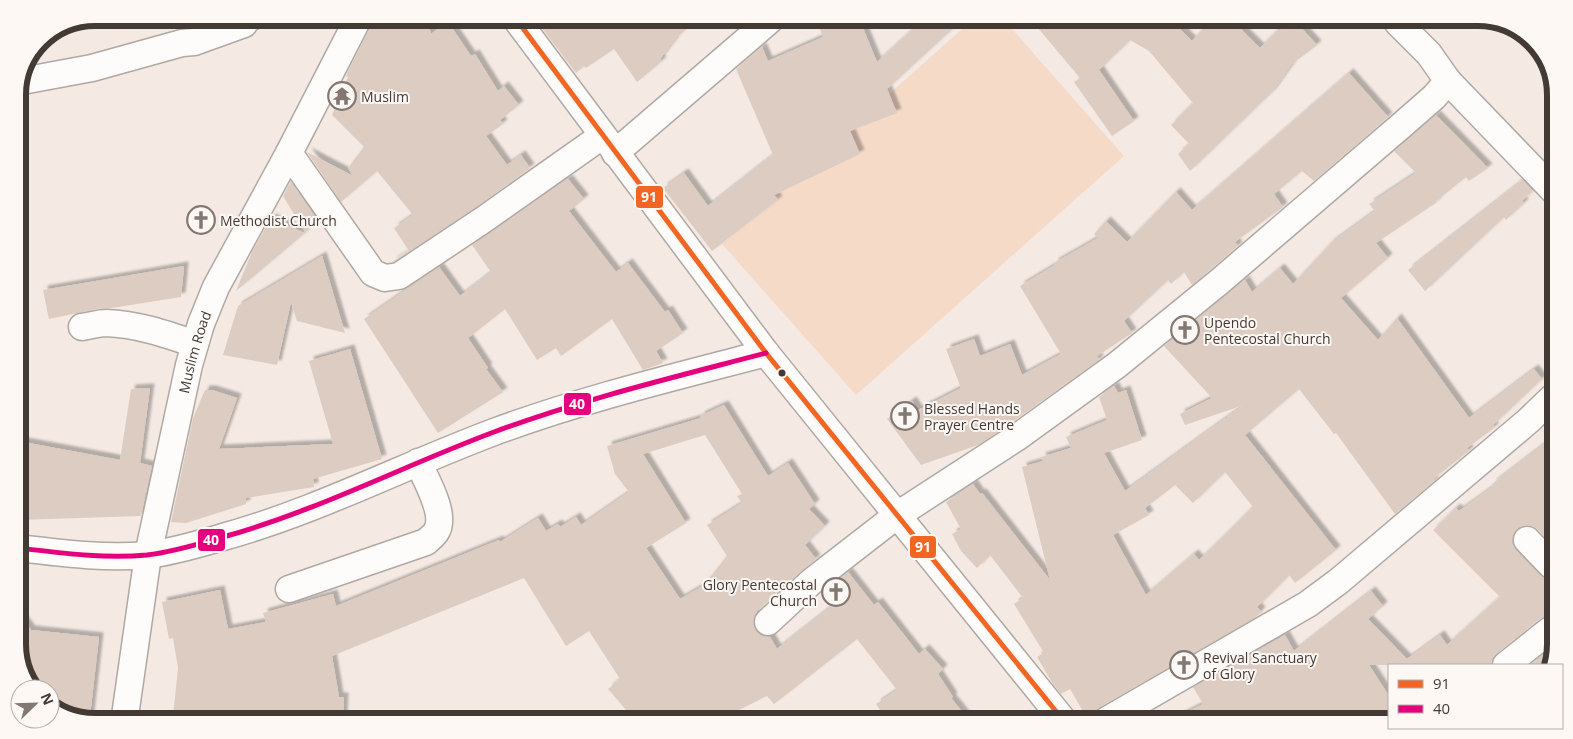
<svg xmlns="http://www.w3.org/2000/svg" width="1573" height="739" font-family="'Open Sans',sans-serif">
<defs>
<filter id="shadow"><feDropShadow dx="4.5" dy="-4.5" stdDeviation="1" flood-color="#0004"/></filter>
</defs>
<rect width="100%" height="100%" fill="#f4e9e3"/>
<path fill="#f5dac8" d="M 971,21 L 1005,21 L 1124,156 L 856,395 L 722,244 L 778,200 L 777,194 Z"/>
<path fill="#ddccc1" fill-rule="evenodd" filter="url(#shadow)" d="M 176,18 L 216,18 L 191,27 L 178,29 Z
M 409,19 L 427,19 L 431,34 L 448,22 L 471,56 L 475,54 L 498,91 L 504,86 L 519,105 L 500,120 L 503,124 L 486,136 L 507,165 L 521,155 L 530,168 L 475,208 L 394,262 L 392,262 L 409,251 L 394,228 L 413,215 L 377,171 L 341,202 L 307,152 L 353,176 L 348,168 L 364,147 L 332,115 L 348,77 L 346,76 L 348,71 L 371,26 Z
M 535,19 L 542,19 L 554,28 L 560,20 L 697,20 L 677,37 L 660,59 L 662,61 L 637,82 L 614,49 L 586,68 L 584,66 L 576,73 Z
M 817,21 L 860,21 L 877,62 L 922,21 L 961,21 L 887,89 L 897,113 L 850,131 L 860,154 L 774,195 L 778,200 L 712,251 L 663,188 L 684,173 L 708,206 L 773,155 L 736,69 L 762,47 L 768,61 L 823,37 Z
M 1032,21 L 1173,22 L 1192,41 L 1209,22 L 1234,22 L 1260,48 L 1278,30 L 1279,31 L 1290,23 L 1297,23 L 1317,45 L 1292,64 L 1272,92 L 1190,171 L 1178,154 L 1189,144 L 1171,125 L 1193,103 L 1149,51 L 1130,40 L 1099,70 L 1134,121 L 1112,136 L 1074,82 L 1080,78 Z
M 1349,73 L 1388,117 L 1314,181 L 1302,171 L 1274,194 L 1283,207 L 1235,242 L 1238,246 L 1192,285 L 1184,272 L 1171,284 L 1168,280 L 1124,321 L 1132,333 L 1097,356 L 1099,360 L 1015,420 L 1005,424 L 1006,427 L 978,445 L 921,465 L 887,419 L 912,401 L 918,410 L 961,388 L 946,349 L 974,339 L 980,356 L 1010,344 L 1022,375 L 1061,354 L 1020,286 L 1055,265 L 1054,263 L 1098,238 L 1094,234 L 1106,221 L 1127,242 L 1176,192 L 1192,210 Z
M 1436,115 L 1488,168 L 1469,181 L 1466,177 L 1436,201 L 1437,202 L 1376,243 L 1388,258 L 1341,298 L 1378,340 L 1397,318 L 1469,418 L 1534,369 L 1542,379 L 1493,425 L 1494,428 L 1467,448 L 1469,451 L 1433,479 L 1434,481 L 1395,514 L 1336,433 L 1334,434 L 1299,389 L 1245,435 L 1336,550 L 1295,583 L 1289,575 L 1257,607 L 1261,611 L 1255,618 L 1100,707 L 1094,713 L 1092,720 L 1088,720 L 1070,689 L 1061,694 L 1053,684 L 1037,657 L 1044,653 L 1014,604 L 1023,598 L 990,555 L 977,568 L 961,551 L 952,534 L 961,529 L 946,502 L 973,484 L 980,494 L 982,493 L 1050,580 L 1022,467 L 1043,461 L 1041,457 L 1071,448 L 1066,437 L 1107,420 L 1099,397 L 1114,386 L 1118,393 L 1126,390 L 1142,440 L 1104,453 L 1125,491 L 1244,405 L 1185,425 L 1180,414 L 1212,398 L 1164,346 L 1245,280 L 1252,292 L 1280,268 L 1293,284 L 1331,243 L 1375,211 L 1369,204 L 1416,173 L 1394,151 ZM 1225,472 L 1253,507 L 1199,560 L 1194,554 L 1146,595 L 1113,535 L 1149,515 L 1145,508 L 1175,485 L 1193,503 Z
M 568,179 L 584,199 L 569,211 L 616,272 L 628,263 L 665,312 L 668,310 L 683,333 L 656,351 L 663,363 L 643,370 L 612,319 L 561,356 L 556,348 L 537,360 L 505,309 L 468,338 L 488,368 L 486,369 L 503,392 L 438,433 L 364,319 L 439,267 L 460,296 L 491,272 L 472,245 Z
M 1523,180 L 1533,191 L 1522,201 L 1524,203 L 1506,220 L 1504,217 L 1425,291 L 1408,270 Z
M 291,181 L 318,221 L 305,232 L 283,196 Z
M 271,218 L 305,233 L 236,291 L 252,252 Z
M 322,256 L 345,333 L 297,321 L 291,302 L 277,365 L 223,355 L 238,306 Z
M 184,266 L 181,297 L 112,308 L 97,309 L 49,319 L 43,290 Z
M 350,349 L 382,459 L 313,479 L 314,487 L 246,498 L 246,504 L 186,523 L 171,522 L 193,418 L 205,390 L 212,390 L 237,398 L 219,449 L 333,444 L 309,361 Z
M 150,388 L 140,463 L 152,466 L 141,516 L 18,520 L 18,441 L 120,460 L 131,389 Z
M 724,405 L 768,476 L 788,463 L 815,504 L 809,509 L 825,526 L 805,545 L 816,559 L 801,571 L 757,611 L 754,618 L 754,626 L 757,632 L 763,636 L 770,637 L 777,649 L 833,605 L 823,592 L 848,572 L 874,605 L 878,602 L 919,654 L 925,649 L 943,669 L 938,674 L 953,697 L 951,698 L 968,719 L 886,719 L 876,704 L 897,690 L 857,639 L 774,704 L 767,696 L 723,718 L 633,718 L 608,689 L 620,679 L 589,631 L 566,646 L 524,578 L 332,656 L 339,697 L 344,697 L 343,717 L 173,716 L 178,668 L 173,638 L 169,639 L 162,602 L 220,590 L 228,629 L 266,622 L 263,613 L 333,594 L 336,606 L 499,540 L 500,542 L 538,518 L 546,531 L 558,524 L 560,527 L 576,517 L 581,525 L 629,492 L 615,474 L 607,446 L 701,418 L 700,416 ZM 705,435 L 742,494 L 737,496 L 742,503 L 707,525 L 727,556 L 703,586 L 680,599 L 646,548 L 686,523 L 643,454 Z
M 1552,438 L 1551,543 L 1537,529 L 1532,526 L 1524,525 L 1516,530 L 1513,535 L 1512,543 L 1516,550 L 1540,575 L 1550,580 L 1550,615 L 1541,618 L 1497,653 L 1492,659 L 1491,665 L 1369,665 L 1389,696 L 1389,721 L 1172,720 L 1203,704 L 1193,687 L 1285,635 L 1294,651 L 1371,591 L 1383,606 L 1368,619 L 1407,659 L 1440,635 L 1447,645 L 1500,597 L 1433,530 L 1456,508 L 1459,511 L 1494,486 L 1492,484 Z
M 18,613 L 31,630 L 99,637 L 90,716 L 65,716 L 50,704 L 50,689 L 33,689 L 18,649 Z
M 1550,649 L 1550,665 L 1530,665 Z"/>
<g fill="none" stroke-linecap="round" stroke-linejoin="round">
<defs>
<g id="minor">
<path d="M 516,19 L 766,353 L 1063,720"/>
<path d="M 1398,23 L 1429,54 L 1448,81 L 1554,191"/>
<path d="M 22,81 L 92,68 L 182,43 L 194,42 L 244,24 L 246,20 L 250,18"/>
<path d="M 289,153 L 373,273 L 385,278 L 399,276 L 483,220 L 602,136"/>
<path d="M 615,153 L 770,20"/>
<path d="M 82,327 C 90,326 98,323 106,323 C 137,324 166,334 195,344"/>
<path d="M 1527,540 L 1551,565"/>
<path d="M 18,548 C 61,553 104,559 147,555 C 173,552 199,544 223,537 C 317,511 403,466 494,432 C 583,399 675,377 766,353"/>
<path d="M 289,589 L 426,542 C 430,538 435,535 437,530 C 446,513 425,478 418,462"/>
<path d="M 768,622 L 811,582 L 896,516 L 1019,436 L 1117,365 L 1219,282 L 1402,125 L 1434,97 L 1448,81"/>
<path d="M 1506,665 L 1550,630"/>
<path id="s1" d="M 125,716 L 148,555 L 189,365 L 201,324 L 216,287 L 289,153 L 358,19"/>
<path d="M 1107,720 L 1308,604 L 1339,581 L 1528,421 L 1552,398"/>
</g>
</defs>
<use href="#minor" stroke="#b0a8a2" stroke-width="29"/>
<use href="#minor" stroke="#fdfcfb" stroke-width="26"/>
<defs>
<path id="bus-1" d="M 516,19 L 766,353 L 1063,720"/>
<path id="bus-2" d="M 18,548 C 61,553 104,559 147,555 C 173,552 199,544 223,537 C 317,511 403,466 494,432 C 583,399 675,377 766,353"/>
</defs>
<use href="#bus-1" stroke="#fef8f5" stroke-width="9"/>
<use href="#bus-2" stroke="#fef8f5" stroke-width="9"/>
<use href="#bus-1" stroke="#f26522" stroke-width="5"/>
<use href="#bus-2" stroke="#e5007d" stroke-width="5"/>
</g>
<defs>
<symbol id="temple-ring" viewBox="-11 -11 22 22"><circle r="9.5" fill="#fef8f5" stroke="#827771" stroke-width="1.5"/><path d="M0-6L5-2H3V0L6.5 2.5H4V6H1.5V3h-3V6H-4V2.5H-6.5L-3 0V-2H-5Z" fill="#827771"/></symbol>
<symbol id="church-ring" viewBox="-11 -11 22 22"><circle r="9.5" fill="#fef8f5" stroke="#827771" stroke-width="1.5"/><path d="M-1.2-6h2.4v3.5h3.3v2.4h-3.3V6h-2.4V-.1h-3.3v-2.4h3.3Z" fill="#827771"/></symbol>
</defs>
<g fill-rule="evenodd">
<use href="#temple-ring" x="326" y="80" width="32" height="32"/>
<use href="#church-ring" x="185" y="204" width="32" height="32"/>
<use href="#church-ring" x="1169" y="314" width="32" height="32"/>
<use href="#church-ring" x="889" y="400" width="32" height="32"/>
<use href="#church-ring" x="820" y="576" width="32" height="32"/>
<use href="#church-ring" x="1168" y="649" width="32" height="32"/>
</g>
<circle fill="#443a34" stroke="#fef8f5" stroke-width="2" cx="782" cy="373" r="4.5"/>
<g text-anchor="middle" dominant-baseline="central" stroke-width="4" stroke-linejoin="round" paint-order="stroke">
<g font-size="14" fill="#443a34" stroke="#fef8f5" text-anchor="start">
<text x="361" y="96">Muslim</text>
<text x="220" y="220">Methodist Church</text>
<text x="1204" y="322">Upendo<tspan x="1204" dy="16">Pentecostal Church</tspan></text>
<text x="924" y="408">Blessed Hands<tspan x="924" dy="16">Prayer Centre</tspan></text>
<text x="817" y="584" text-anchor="end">Glory Pentecostal<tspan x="817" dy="16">Church</tspan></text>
<text x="1203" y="657">Revival Sanctuary<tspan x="1203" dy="16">of Glory</tspan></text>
</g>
<g font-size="14" fill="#443a34" stroke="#fef8f5">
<text stroke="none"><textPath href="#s1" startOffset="371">Muslim Road</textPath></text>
</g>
</g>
<path d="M0 0H1573V739H0ZM95 26H1478A69 69 0 0 1 1547 95V644A69 69 0 0 1 1478 713H95A69 69 0 0 1 26 644V95A69 69 0 0 1 95 26Z" fill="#fef8f5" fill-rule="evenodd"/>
<path fill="none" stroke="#443a34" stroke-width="6" d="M95 26H1478A69 69 0 0 1 1547 95V644A69 69 0 0 1 1478 713H95A69 69 0 0 1 26 644V95A69 69 0 0 1 95 26Z"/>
<g stroke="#fef8f5" stroke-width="2">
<rect x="635" y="185" width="29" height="24" rx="5" fill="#f26522"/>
<rect x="563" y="392" width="29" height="24" rx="5" fill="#e5007d"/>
<rect x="197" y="528" width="29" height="24" rx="5" fill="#e5007d"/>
<rect x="909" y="535" width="28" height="24" rx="5" fill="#f26522"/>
</g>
<g font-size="14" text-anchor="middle" font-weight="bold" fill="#fff">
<text x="649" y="202">91</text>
<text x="577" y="409">40</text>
<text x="211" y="545">40</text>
<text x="923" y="552">91</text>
</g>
<rect x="1388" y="664" width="175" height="65" fill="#fef8f5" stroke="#b4aca8"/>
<rect x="1398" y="680" width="25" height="8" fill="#f26522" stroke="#b4aca8"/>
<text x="1433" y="689" font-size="15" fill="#443a34">91</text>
<rect x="1398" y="705" width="25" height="8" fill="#e5007d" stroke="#b4aca8"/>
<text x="1433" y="714" font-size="15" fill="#443a34">40</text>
<g transform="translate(35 704) rotate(67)"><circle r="24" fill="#fef8f5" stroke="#b4aca8"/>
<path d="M0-4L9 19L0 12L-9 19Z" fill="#827771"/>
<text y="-8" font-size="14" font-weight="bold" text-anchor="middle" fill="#443a34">N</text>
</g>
</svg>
